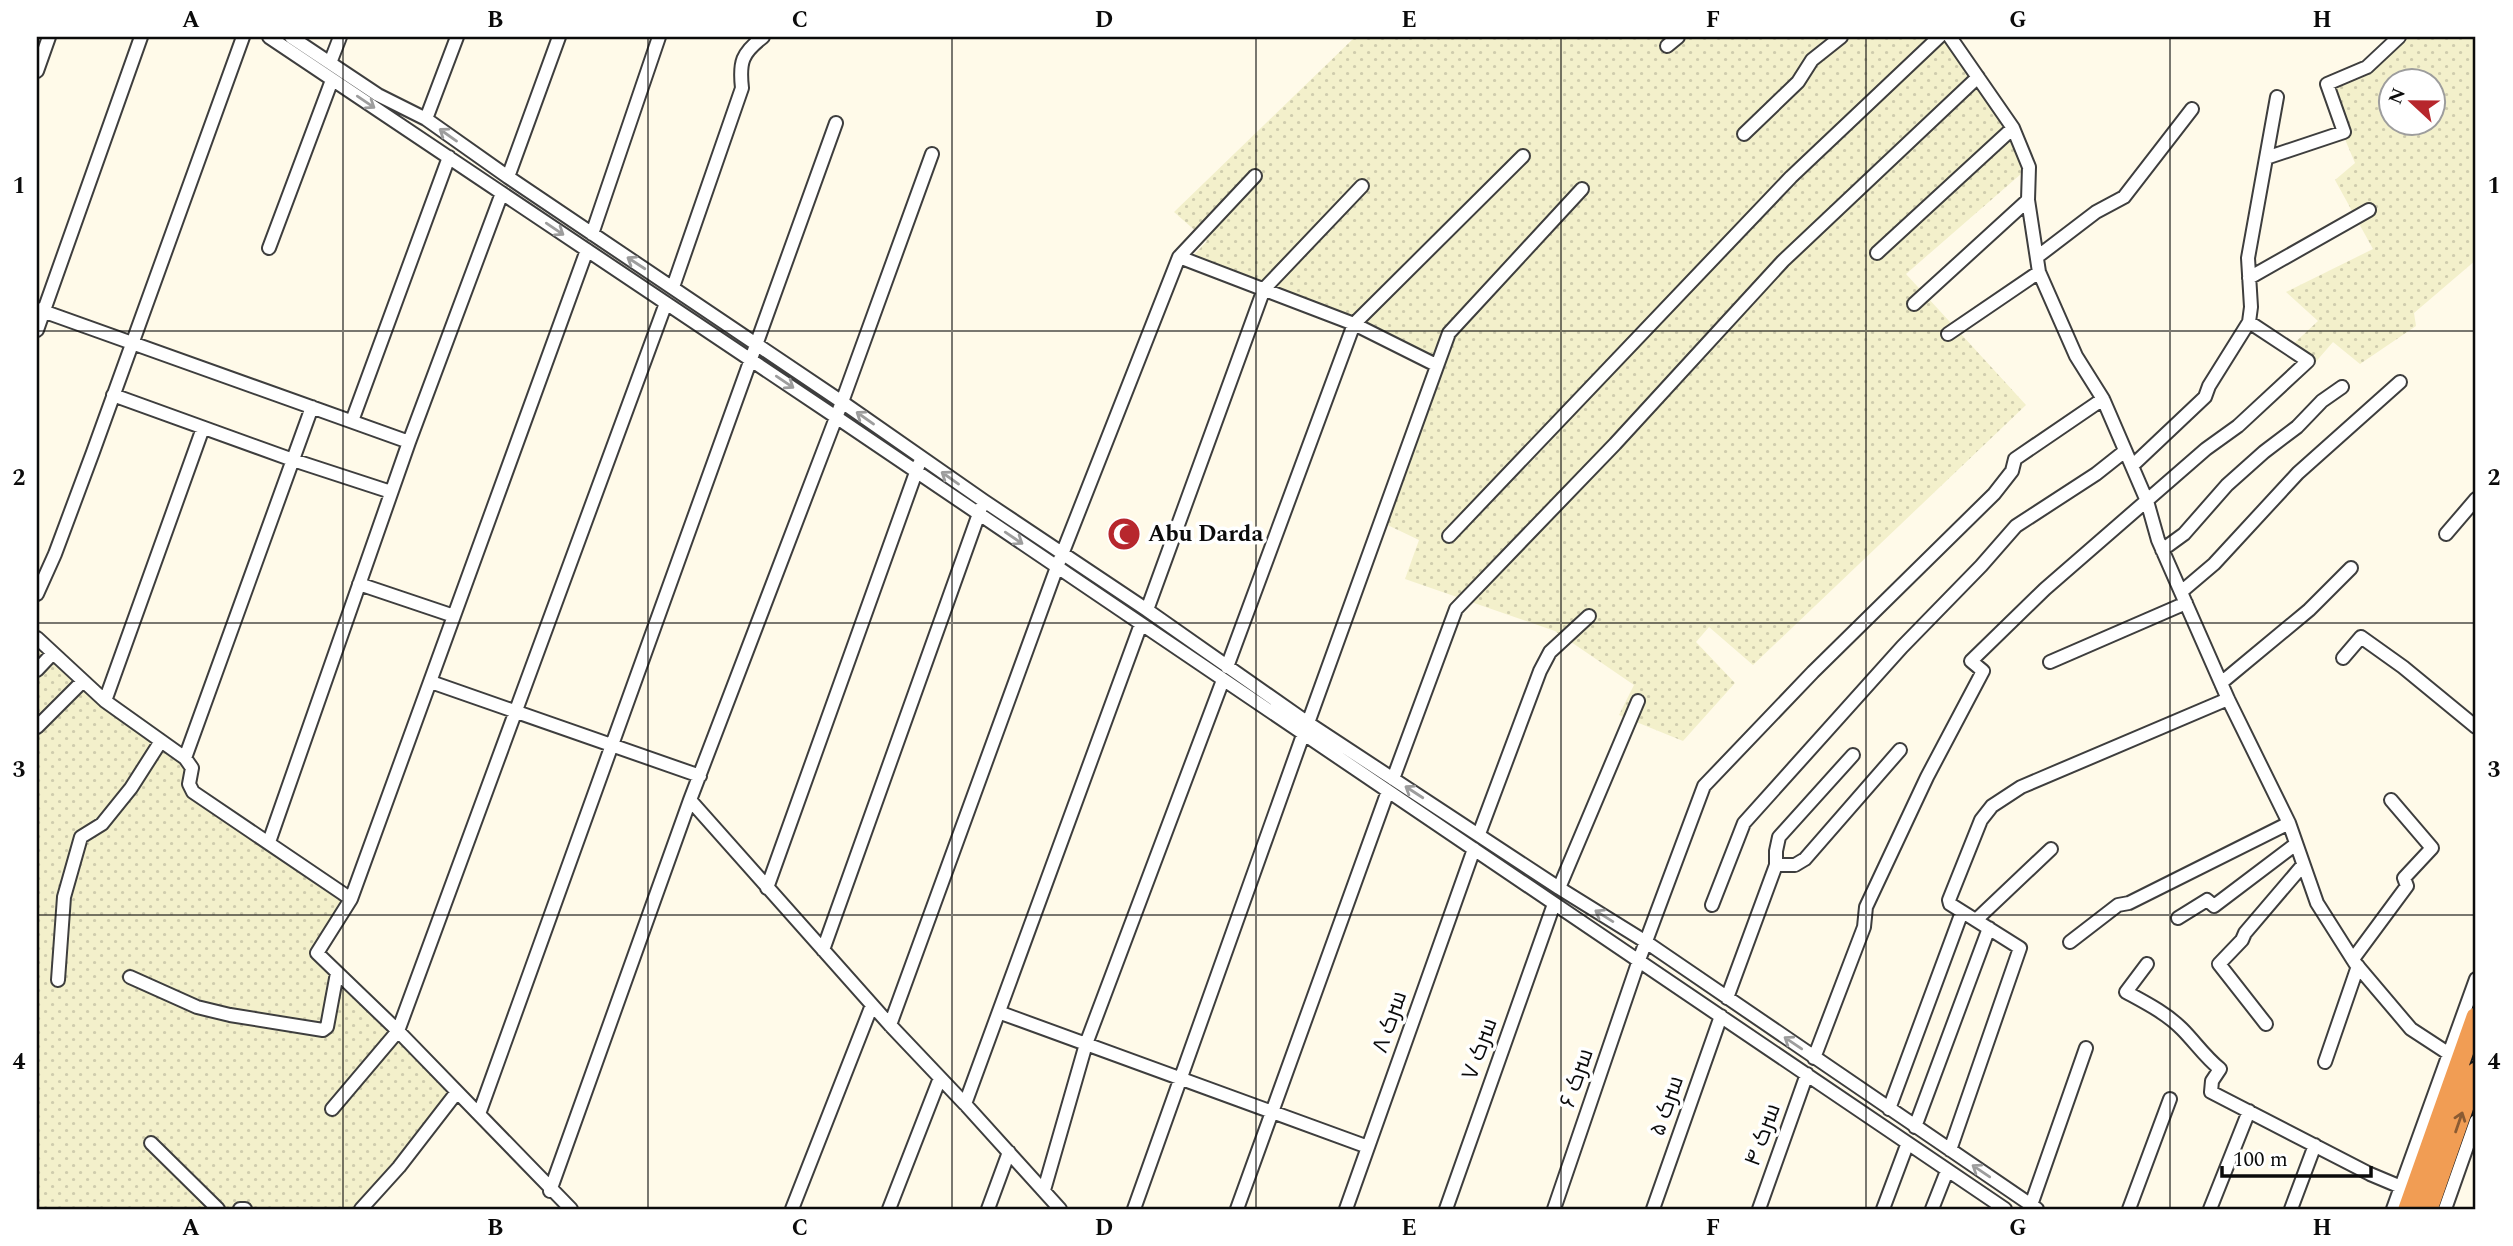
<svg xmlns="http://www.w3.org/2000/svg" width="2513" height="1246" font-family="Spectral,Cairo,serif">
<defs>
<pattern id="farmland-dots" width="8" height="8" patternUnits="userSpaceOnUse" patternTransform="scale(1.75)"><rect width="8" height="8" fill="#f3f0cb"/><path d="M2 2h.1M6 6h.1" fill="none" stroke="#cfccad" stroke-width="1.8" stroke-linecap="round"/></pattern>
</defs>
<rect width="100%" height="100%" fill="#fffae9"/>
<path fill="url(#farmland-dots)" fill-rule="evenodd" d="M 1355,37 L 1950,37 L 2029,167 L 1906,274 L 2026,405 L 1753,665 L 1709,627 L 1696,642 L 1735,683 L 1683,741 L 1619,715 L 1634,685 L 1555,631 L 1405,579 L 1419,540 L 1377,520 L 1437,359 L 1193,256 L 1207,241 L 1174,212 Z
M 2402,37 L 2476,37 L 2476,260 L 2414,313 L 2416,326 L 2360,364 L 2333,342 L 2313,365 L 2288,349 L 2318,321 L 2286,292 L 2373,249 L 2335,180 L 2355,163 L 2323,87 L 2372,65 ZM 2390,80 L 2432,80 L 2432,122 L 2390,122 Z
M 37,638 L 185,758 L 189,784 L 351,899 L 317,950 L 457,1092 L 361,1209 L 37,1209 Z"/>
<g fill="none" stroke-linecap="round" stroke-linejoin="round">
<defs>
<path id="minor" d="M 269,37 L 836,417 L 2005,1209
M 291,37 L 378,95 L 426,119 L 508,177 L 842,402 L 984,501 L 1147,610 L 1308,723 L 1559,888 L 1646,942 L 2037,1209
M 1950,37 L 2013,128 L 2029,167 L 2028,200 L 2039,272 L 2076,356 L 2103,399 L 2147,501 L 2158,540 L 2228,699 L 2289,823 L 2317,903 L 2355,963 L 2411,1029 L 2460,1061
M 1667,46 L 1678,37
M 330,63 L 340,37
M 37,71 L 49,37
M 426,119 L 457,37
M 1744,134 L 1798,82 L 1812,60 L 1841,37
M 2266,158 L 2344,132 L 2327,84 L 2367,67 L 2399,37
M 508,177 L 559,37
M 592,234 L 659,37
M 269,248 L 332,80
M 1877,253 L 2013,128
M 1179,257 L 1354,324 L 1436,365
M 2037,257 L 2096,212 L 2124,197 L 2192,109
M 2249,278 L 2369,210
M 673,287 L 742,88 C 739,62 742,53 763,37
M 1914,304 L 2028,200
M 37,309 L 409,442
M 37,330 L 141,37
M 1948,334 L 2039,272
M 113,395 L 293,460 L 391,492
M 352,421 L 449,157
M 2132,466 L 2205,397 L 2209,386 L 2249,322 L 2251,307 L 2248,258 L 2277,97
M 2446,534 L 2476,499
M 1449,536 L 1791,177 L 1939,37
M 2162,550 L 2184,534 L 2227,485 L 2264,452 L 2297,427 L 2322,401 L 2342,387
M 359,584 L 454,616
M 2181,592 L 2214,564 L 2298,473 L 2400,382
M 37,594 L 55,554 L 93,452 L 243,37
M 1147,610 L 1264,289 L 1362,186
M 37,638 L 105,701 L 185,758 L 192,768 L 189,784 L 193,792 L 351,899 L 317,953 L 398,1031 L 571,1209
M 2343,658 L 2361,637 L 2403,667 L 2476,727
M 2050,662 L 2186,603
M 1227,667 L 1354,324 L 1523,156
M 37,670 L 53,653
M 431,682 L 700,776
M 2221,683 L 2309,610 L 2351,568
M 105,701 L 203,428
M 1308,723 L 1449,333 L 1582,189
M 37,727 L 82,682
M 185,758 L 312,407
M 1393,779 L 1456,609 L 1615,444 L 1783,261 L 1978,77
M 690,800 L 890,1025 L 965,1104 L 1060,1209
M 1479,834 L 1540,671 L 1550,652 L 1589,616
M 269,842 L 409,442 L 502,193
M 1776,865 L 1795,865 L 1805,859 L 1900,750
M 767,888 L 919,464
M 1559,888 L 1638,701
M 351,899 L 587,250
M 1712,905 L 1744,823 L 1902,647 L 1981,566 L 2016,526 L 2096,474 L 2125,451
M 2178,918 L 2207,900 L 2214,906 L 2296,844
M 1976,920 L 2051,849
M 2070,942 L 2118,905 L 2129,903 L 2289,823
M 823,950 L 981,508
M 2353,959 L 2407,886 L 2404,878 L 2432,848 L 2391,800
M 2147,964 L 2126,992 C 2146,1003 2166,1013 2182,1029 C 2195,1042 2205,1057 2220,1069 L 2212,1081 L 2211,1092 L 2370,1174 L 2401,1187
M 130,977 L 197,1007 L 230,1015 L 323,1030 L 327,1027 L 337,973
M 58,980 L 64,897 L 81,837 L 102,824 L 131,788 L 161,741
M 1727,998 L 1776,865 L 1776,851 L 1779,837 L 1853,755
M 1001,1013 L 1368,1147
M 2266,1024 L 2219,964 L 2242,940 L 2245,933 L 2303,865
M 890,1025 L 1057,567 L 1179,257 L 1255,176
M 1814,1058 L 1864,927 L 1866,907 L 1927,777 L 1983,671 L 1971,661 L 2045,589 L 2206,449 L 2238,426 L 2308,361 L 2249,322
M 2325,1062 L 2358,966
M 965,1104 L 1141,624
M 332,1109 L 398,1031 L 666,303
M 1889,1109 L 1962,912
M 479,1114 L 836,123
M 1915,1127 L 1989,928
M 151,1143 L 218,1209
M 1950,1150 L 2020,948 L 1950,904 L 1949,900 L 1981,820 L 1992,806 L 2021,787 L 2228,699
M 1044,1190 L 1086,1044 L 1223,680
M 550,1191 L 690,800 L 842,402 L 932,154
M 2031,1205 L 2086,1048
M 240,1209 L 245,1209
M 361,1209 L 399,1167 L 457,1092
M 792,1209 L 872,1005
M 889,1209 L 940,1078
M 988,1209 L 1009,1152
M 1134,1209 L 1303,735
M 1237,1209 L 1388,791
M 1346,1209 L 1474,849
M 1446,1209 L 1554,904
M 1554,1209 L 1639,960 L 1704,786 L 1813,672 L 1994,494 L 2012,471 L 2015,459 L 2103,399
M 1653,1209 L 1721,1016
M 1759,1209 L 1807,1074
M 1883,1209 L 1907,1145
M 1932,1209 L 1947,1171
M 2129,1209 L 2170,1099
M 2210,1209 L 2249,1111
M 2291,1209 L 2315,1145
M 2393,1209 L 2476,979
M 2445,1209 L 2476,1121"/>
<path id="highway" d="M 2408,1209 L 2476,1017
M 2428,1209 L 2476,1072"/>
</defs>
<use href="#minor" stroke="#3e3e3e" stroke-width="16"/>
<use href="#highway" stroke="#1c1c1c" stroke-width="23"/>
<use href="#minor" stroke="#fff" stroke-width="12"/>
<use href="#highway" stroke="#f19d54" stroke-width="19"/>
</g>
<defs><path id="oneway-shaft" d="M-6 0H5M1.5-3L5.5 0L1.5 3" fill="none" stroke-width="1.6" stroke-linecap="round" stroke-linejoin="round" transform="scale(1.75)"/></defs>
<g stroke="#9d9d9d">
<use href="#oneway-shaft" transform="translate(366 102) rotate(34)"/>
<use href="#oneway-shaft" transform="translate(448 135) rotate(-145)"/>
<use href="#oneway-shaft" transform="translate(555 229) rotate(34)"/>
<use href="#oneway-shaft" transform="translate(636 263) rotate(-147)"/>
<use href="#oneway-shaft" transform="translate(785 382) rotate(34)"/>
<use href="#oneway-shaft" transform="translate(865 418) rotate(-145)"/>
<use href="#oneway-shaft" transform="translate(950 478) rotate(-145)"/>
<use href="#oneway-shaft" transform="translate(1014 538) rotate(34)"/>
<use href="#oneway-shaft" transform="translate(1414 792) rotate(-147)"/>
<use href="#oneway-shaft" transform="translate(1604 916) rotate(-148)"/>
<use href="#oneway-shaft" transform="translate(1793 1043) rotate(-146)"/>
<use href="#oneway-shaft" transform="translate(1981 1171) rotate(-146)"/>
</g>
<use stroke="#8a5b33" href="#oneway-shaft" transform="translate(2459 1122) rotate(-71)"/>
<path fill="none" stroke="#0b0b0b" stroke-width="2" stroke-opacity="0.55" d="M 343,37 L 343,1209M 648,37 L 648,1209M 952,37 L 952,1209M 1256,37 L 1256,1209M 1561,37 L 1561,1209M 1866,37 L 1866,1209M 2170,37 L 2170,1209M 37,331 L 2476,331M 37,623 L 2476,623M 37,915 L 2476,915"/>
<defs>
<symbol id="mosque-disc" viewBox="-11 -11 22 22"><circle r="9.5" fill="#b7272d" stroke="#fff"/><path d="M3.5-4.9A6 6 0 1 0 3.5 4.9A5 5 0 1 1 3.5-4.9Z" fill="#fff"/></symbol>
</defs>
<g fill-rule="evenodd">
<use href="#mosque-disc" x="1105" y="515" width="38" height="38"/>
</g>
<g text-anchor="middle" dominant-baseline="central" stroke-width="7" stroke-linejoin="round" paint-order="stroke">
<g font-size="23" font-weight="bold" fill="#0b0b0b" stroke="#fff" text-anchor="start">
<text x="1148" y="534">Abu Darda</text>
</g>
<g font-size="23" fill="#0b0b0b" stroke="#fff">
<text transform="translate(1390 1022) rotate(-71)">سرک ۸</text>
<text transform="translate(1480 1049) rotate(-70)">سرک ۷</text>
<text transform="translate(1577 1078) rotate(-71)">سرک ۶</text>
<text transform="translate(1667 1106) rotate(-71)">سرک ۵</text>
<text transform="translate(1763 1135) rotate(-70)">سرک ۴</text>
</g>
</g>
<rect width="2513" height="1246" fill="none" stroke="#ffffff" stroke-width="77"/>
<g transform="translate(2412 102) rotate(292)"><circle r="33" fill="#ffffff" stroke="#9d9d9d" stroke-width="2"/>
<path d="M0-5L12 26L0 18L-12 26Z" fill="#b7272d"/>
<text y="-10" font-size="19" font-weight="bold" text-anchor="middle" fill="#0b0b0b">N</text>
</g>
<path d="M2222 1166v10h149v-10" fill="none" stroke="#0b0b0b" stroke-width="3.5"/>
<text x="2233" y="1166" font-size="21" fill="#0b0b0b" stroke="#ffffff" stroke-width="5" paint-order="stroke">100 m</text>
<rect x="38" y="38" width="2436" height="1170" fill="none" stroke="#0b0b0b" stroke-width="2.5"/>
<g font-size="23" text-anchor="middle" font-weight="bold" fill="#0b0b0b">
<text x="191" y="27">A</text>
<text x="495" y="27">B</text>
<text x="800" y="27">C</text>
<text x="1104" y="27">D</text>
<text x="1409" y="27">E</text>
<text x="1713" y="27">F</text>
<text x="2018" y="27">G</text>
<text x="2322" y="27">H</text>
<text x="19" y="193">1</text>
<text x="2494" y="193">1</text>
<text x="19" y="485">2</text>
<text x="2494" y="485">2</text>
<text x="19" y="777">3</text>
<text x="2494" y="777">3</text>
<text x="19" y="1069">4</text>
<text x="2494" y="1069">4</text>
<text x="191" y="1235">A</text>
<text x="495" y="1235">B</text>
<text x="800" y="1235">C</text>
<text x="1104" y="1235">D</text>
<text x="1409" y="1235">E</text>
<text x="1713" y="1235">F</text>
<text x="2018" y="1235">G</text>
<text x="2322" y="1235">H</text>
</g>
</svg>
